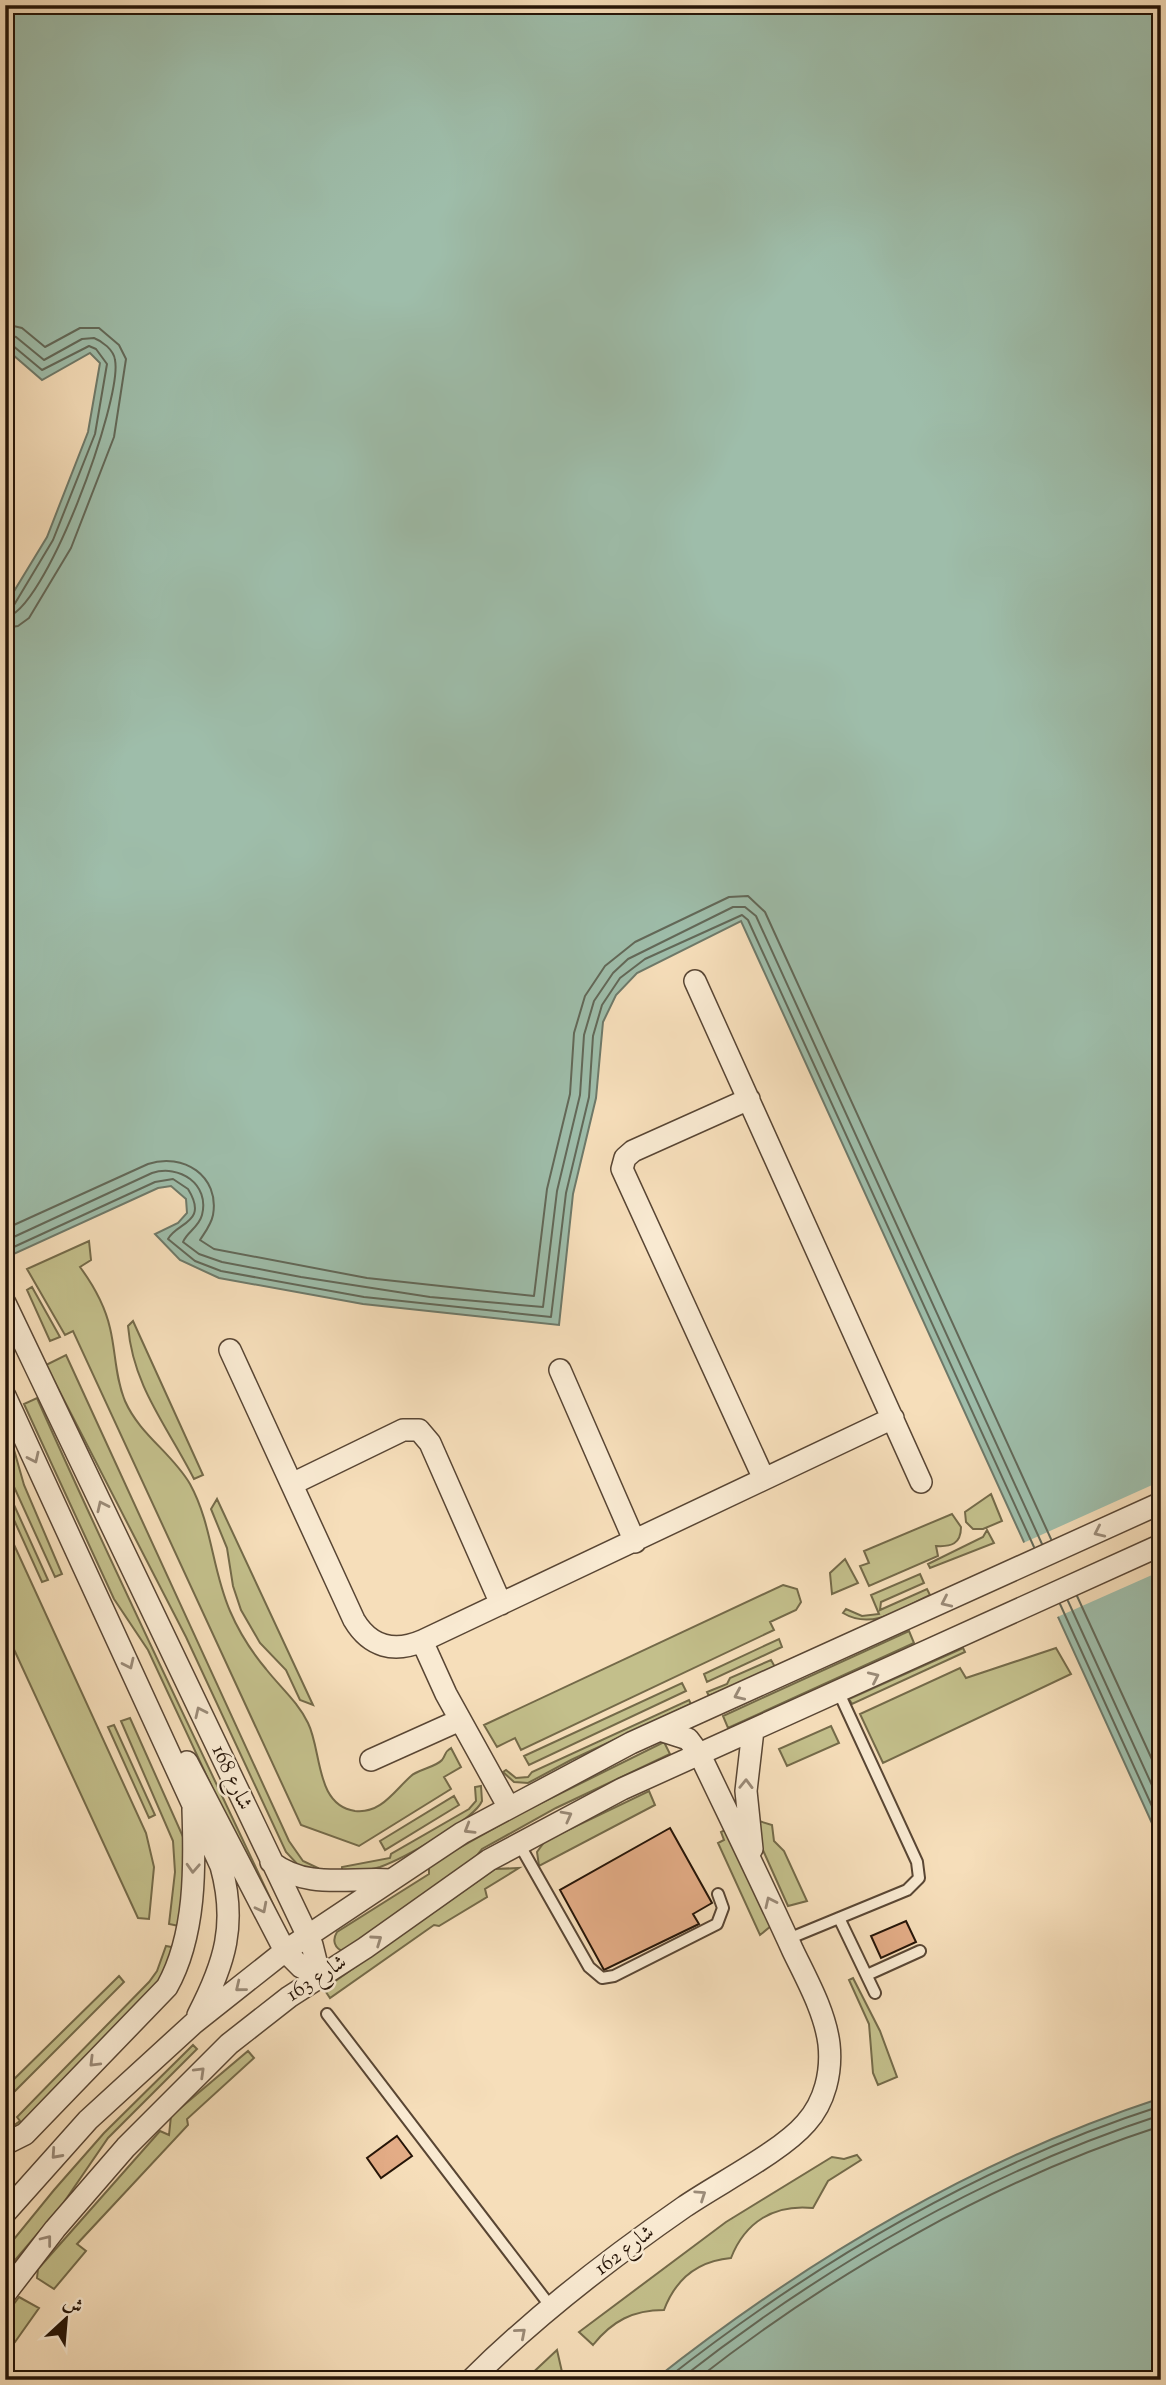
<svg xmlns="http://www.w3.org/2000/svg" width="1166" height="2385" font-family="'Sorts Mill Goudy',Amiri,serif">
<rect width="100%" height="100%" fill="#f6deba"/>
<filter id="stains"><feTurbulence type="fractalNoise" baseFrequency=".00286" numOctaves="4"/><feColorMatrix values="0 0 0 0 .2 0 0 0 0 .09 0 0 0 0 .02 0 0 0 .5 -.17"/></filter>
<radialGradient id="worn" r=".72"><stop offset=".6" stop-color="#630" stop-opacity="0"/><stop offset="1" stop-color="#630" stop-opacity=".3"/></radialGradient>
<path fill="#c3bf8b" stroke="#746a49" stroke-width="2" d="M 89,1241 L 91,1260 L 80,1267 C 94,1286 105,1306 110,1328 C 116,1353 115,1377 125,1401 C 140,1435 172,1453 190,1484 C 212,1524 212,1570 230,1611 C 239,1632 251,1651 266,1669 C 280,1687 298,1702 308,1723 C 322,1751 315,1805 355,1811 C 381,1814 394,1791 411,1776 C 417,1770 436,1767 442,1760 C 446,1755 444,1752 451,1748 L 461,1767 L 444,1777 L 451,1789 L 359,1846 L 301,1825 L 73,1331 L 65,1335 L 27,1269 Z
M 32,1287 L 60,1337 L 50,1341 L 27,1290 Z
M 133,1321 L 203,1475 L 194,1479 C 168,1427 133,1387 128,1326 Z
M 66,1355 L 289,1841 L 303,1861 L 318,1868 L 316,1873 L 299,1866 L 286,1852 L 186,1637 L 46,1365 Z
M 37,1398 C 114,1572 198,1743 278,1915 L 273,1918 L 148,1650 L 114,1599 L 24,1404 Z
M 5,1418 L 24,1485 L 62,1574 L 55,1577 L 5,1467 Z
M 5,1485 L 48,1580 L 42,1582 L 5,1500 Z
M 991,1494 L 1002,1521 L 983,1529 L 973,1529 L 966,1522 L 965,1512 Z
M 217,1499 L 313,1705 L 300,1700 L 286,1670 L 260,1643 L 241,1610 L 233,1586 L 227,1548 L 211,1509 Z
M 952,1514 L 961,1527 C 961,1544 951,1547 936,1546 L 938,1556 L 869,1586 L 860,1566 L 869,1563 L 864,1551 Z
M 5,1525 L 146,1833 L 154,1867 L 149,1919 L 138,1918 L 5,1630 Z
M 987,1530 L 994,1543 L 930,1568 L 928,1564 L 983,1537 Z
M 845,1559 L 858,1583 L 832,1594 L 830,1573 Z
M 920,1574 L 924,1583 L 881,1602 L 880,1610 L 927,1589 L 930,1595 C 902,1608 873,1631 843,1613 L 846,1609 L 862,1616 L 879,1614 L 871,1595 Z
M 783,1585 L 797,1589 L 801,1602 L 796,1610 L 770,1622 L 774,1630 L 521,1750 L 515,1738 L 497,1747 L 484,1725 Z
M 909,1631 L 914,1643 L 728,1728 L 723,1716 Z
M 779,1639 L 782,1647 L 707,1682 L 704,1674 Z
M 963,1648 L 965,1652 L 852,1704 L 849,1699 Z
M 1056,1648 L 1071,1674 L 883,1763 L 860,1714 L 960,1668 L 966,1678 Z
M 771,1660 L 775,1667 L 709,1696 L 707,1692 L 727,1684 L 730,1678 Z
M 682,1683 L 686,1691 L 529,1765 L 524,1756 Z
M 689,1700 L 691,1704 L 571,1760 L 528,1783 L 514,1782 L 503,1772 L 506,1770 L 516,1778 L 528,1777 L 532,1772 Z
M 130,1718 L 184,1839 L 186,1855 L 179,1926 L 169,1924 L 175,1872 L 173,1841 L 121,1721 Z
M 114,1725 L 155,1815 L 149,1818 L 108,1727 Z
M 831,1726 L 839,1743 L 787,1766 L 779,1749 Z
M 664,1742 L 670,1754 L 556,1808 L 482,1849 L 474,1859 L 344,1952 C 334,1948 332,1940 337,1932 L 429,1874 L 429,1865 L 525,1811 Z
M 481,1786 L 482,1801 C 474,1820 402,1859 380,1867 C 368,1871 355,1871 342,1872 L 342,1867 L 390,1858 L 391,1854 L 469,1809 L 476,1801 L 475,1787 Z
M 649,1791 L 655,1805 L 539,1866 L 537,1852 L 545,1841 Z
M 454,1796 L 459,1805 L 385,1850 L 380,1841 Z
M 759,1821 L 772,1825 L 774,1841 L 784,1851 L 807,1901 L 788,1906 L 762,1848 Z
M 727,1829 L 771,1926 L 760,1935 L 718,1843 L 724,1840 L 721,1832 Z
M 519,1868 L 485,1889 L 487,1897 L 439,1926 L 434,1925 L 330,1998 L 324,1989 L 495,1869 Z
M 166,1946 L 177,1948 L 165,1976 L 24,2124 L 7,2136 L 6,2131 L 20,2121 L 17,2117 L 149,1982 L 157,1971 Z
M 119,1976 L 124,1982 L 5,2101 L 5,2088 Z
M 853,1978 L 880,2031 L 897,2077 L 878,2085 L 873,2073 L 869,2024 L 849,1980 Z
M 193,2045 L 197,2049 L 108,2138 L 62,2205 L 5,2272 L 5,2250 L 54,2190 L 104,2133 Z
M 248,2051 L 254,2058 L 187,2119 L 188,2125 L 77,2244 L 86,2251 L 54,2289 L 37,2278 L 38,2269 L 160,2131 L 169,2135 L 171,2116 Z
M 857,2155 L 861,2160 L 828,2181 L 813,2208 C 774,2204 745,2222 731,2258 C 698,2261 676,2278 664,2310 C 633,2310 612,2321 593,2345 L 579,2332 L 726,2222 L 832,2157 L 844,2159 Z
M 19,2297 L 39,2308 L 15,2342 L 5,2336 L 5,2316 Z
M 557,2350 L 562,2372 L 543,2380 L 525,2380 Z"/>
<path fill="#9ebdaa" stroke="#6e7969" stroke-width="2" d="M 5,5 L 1161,5 L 1161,1843 L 741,921 L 637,973 L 616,995 L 603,1022 L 596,1098 L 573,1194 L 559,1325 L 363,1304 L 219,1278 L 180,1260 L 155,1234 L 178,1223 L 187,1213 L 186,1199 L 171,1186 L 158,1188 L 5,1258 L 5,606 L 47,537 L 88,432 L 100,363 L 90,353 L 42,380 L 5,348 Z
M 1161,2098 L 1161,2380 L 654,2380 C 806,2260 975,2159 1161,2098 Z"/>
<path fill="#f6deba" d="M 1161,1481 L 1161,1571 L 1055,1618 L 1021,1544 Z"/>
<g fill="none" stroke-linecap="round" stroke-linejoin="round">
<path stroke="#626858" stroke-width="2" d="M 5,324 L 22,328 L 45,347 L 80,328 L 99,328 L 119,345 L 126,359 L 114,437 L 71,548 L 29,618 L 18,626 L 5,628
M 5,334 L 16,337 L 44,360 L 82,339 L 94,338 C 102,341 114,350 115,360 C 123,399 44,615 5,617
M 5,343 L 12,345 L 42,370 L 89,346 L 96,349 L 107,364 L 95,434 L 53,540 L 14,605 L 5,609
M 5,1229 L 148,1164 C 183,1152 220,1176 213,1215 C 211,1225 205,1232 200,1240 L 214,1249 L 367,1278 L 534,1296 L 547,1189 L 570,1094 L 574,1033 L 585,996 L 605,966 L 635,942 L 729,897 L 748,896 L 765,912 L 1051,1539
M 5,1241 L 152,1173 C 179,1164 210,1184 202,1215 C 199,1227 187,1232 183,1242 L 199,1254 L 222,1262 L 301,1277 L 430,1297 L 543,1307 L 557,1191 L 580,1095 L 584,1035 L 594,1001 L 613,973 L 628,959 L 733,907 L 745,907 L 756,916 L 1042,1544
M 5,1251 L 155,1182 L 173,1179 L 188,1189 C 209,1223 177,1222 168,1239 L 195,1261 L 221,1271 L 364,1297 L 551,1317 L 566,1193 L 589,1097 L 593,1036 L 602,1005 L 620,978 L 645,959 L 742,915 L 748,920 L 1034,1547
M 1077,1596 L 1161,1779
M 1068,1601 L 1161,1805
M 1060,1604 L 1161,1826
M 665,2380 C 814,2263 980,2164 1161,2106
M 679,2380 C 823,2267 986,2172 1161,2115
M 696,2380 C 834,2272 994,2180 1161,2126"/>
</g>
<path fill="#e3ac86" stroke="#251407" stroke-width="2" d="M 670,1828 L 712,1903 L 693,1914 L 699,1924 L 604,1970 L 560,1890 Z
M 906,1921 L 916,1942 L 881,1958 L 871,1936 Z
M 397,2136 L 412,2156 L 381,2178 L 367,2158 Z"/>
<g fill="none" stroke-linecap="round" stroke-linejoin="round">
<defs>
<path id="service" d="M 518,1842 L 589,1967 L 602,1978 L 614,1976 L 717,1924 L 723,1908 L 718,1894
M 839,1918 L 875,1993
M 788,1939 L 907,1890 L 919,1878 L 917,1862 L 839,1693
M 867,1975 L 920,1951
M 327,2014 L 551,2307"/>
<path id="minor" d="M 695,981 L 921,1482
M 749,1099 L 633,1151 L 625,1158 L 622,1169 L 764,1479
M 5,1303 L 312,1945 L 320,1977
M 230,1350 L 354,1620 C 370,1647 394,1653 422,1641 L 893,1418
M 560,1370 L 635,1542
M 5,1396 L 221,1866 C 237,1924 225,1963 198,2015
M 292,1484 L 403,1430 L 419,1430 L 430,1443 L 501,1604
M 422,1641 L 446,1694 L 508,1806
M 371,1760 L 460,1720
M 187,1762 L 285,1951 L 301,1967 L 320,1977
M 752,1849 L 746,1791 L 753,1730
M 271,1862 C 308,1890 348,1877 391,1880
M 5,2144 L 25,2134 L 167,1987 C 196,1935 195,1867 193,1809
M 5,2213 L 88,2120 L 194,2023 L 285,1951 L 462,1833 L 631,1743 L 1161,1503
M 5,2294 L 55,2229 L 126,2147 L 229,2044 L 289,1997 L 365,1948 L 489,1860 L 622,1789 L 1161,1545
M 471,2380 C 536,2315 609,2259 684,2207 C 719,2183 781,2152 806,2123 C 825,2102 832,2072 829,2044 C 825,2012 807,1980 793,1951 C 763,1885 731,1820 700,1755 L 688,1739 L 660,1730"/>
</defs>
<use href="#service" stroke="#594634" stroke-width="14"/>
<use href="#minor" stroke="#594634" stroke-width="24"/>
<use href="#service" stroke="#f9ead2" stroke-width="10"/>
<use href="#minor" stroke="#f9ead2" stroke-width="21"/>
</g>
<defs><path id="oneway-chevron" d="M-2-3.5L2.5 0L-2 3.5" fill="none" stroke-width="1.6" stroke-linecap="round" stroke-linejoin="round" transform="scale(1.75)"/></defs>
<g stroke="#9a8a77">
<use href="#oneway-chevron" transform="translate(34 1458) rotate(65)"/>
<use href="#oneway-chevron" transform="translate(102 1506) rotate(-115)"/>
<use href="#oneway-chevron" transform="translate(1099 1532) rotate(155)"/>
<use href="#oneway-chevron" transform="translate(946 1602) rotate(155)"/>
<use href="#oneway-chevron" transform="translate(129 1664) rotate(65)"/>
<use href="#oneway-chevron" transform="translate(874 1677) rotate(-25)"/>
<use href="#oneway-chevron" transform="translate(739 1695) rotate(156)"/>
<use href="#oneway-chevron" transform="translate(200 1712) rotate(-115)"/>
<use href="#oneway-chevron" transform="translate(746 1784) rotate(-89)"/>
<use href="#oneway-chevron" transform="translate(567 1816) rotate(-28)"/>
<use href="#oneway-chevron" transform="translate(469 1829) rotate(149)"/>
<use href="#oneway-chevron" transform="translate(193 1868) rotate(93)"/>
<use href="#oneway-chevron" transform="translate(770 1902) rotate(-115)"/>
<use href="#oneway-chevron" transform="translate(262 1908) rotate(63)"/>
<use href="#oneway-chevron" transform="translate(377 1940) rotate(-35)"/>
<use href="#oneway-chevron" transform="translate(240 1987) rotate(141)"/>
<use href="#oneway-chevron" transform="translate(94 2062) rotate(135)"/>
<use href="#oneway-chevron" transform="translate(200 2072) rotate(-44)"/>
<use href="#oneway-chevron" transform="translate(56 2154) rotate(132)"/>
<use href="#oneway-chevron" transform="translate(701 2195) rotate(-34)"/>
<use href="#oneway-chevron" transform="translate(47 2240) rotate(-52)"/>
<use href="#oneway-chevron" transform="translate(521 2333) rotate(-41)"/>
</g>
<g text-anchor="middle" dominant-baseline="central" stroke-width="5" stroke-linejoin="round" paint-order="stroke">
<g font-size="21" fill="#251407" stroke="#f9ead2">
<text transform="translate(231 1778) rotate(65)">شارع 168</text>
<text transform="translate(317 1979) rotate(-33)">شارع 163</text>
<text transform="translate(625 2251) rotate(-37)">شارع 162</text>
</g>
</g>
<rect width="1166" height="2385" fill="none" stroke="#f6deba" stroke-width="28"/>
<rect x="7" y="7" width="1152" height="2371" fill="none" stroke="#251407" stroke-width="3.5"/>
<rect x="14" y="14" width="1138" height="2357" fill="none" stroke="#251407" stroke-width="2"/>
<g transform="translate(66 2319) rotate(26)" stroke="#f9ead2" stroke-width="5" paint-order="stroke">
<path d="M0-5L12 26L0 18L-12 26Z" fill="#251407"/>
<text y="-10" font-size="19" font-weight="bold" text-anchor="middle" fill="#251407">ش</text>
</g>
<rect width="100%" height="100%" filter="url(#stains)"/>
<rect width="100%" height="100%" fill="url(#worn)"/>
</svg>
